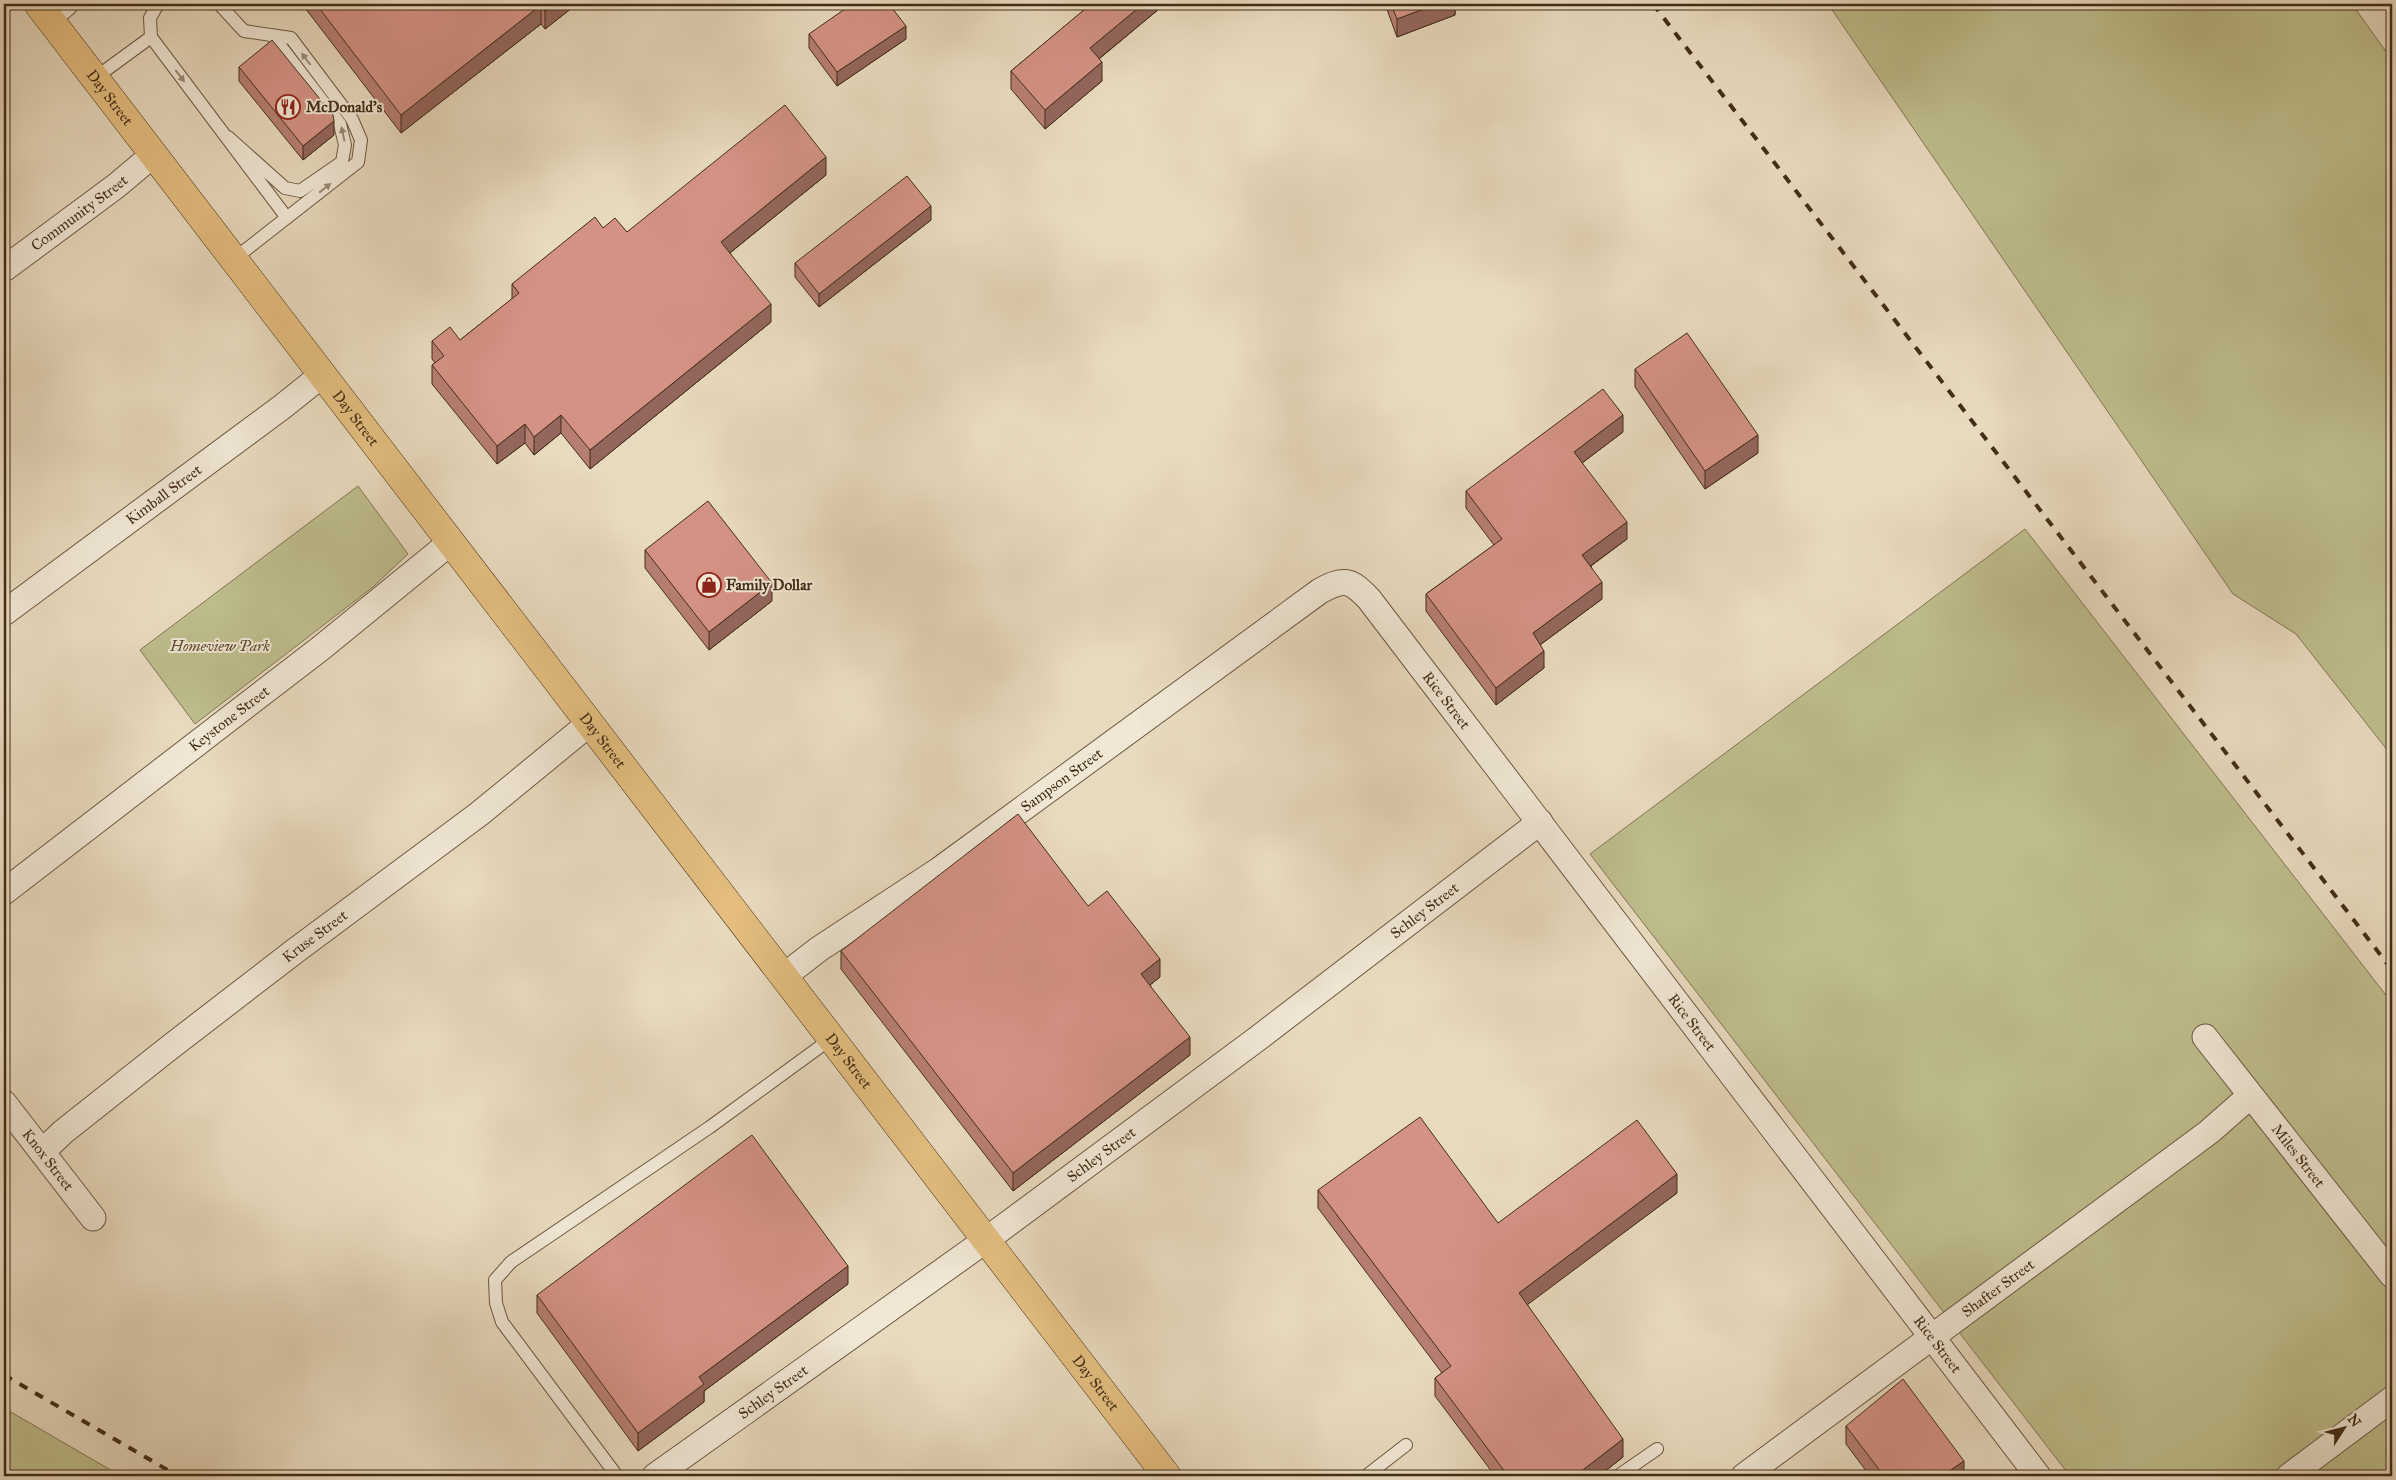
<svg xmlns="http://www.w3.org/2000/svg" width="2396" height="1480" font-family="'IM FELL Great Primer',serif">
<rect width="100%" height="100%" fill="#e8dabe"/>
<filter id="stains"><feTurbulence type="fractalNoise" baseFrequency=".004" numOctaves="4"/><feColorMatrix values="0 0 0 0 .2 0 0 0 0 .09 0 0 0 0 .02 0 0 0 .5 -.17"/></filter>
<radialGradient id="worn" r=".72"><stop offset=".6" stop-color="#630" stop-opacity="0"/><stop offset="1" stop-color="#630" stop-opacity=".3"/></radialGradient>
<path fill="#bebd8c" stroke="#807552" d="M 1828,4 L 2352,4 L 2392,60 L 2392,756 L 2296,634 L 2233,594 Z
M 358,486 L 408,554 L 373,587 L 195,724 L 140,650 Z
M 2025,529 L 2392,1003 L 2392,1476 L 2070,1476 L 1590,854 Z
M 4,1408 L 121,1476 L 4,1476 Z"/>
<g fill="none" stroke-linecap="round" stroke-linejoin="round">
<defs>
<path id="lane" d="M 158,4 L 150,18 L 151,37 L 287,218
M 219,4 L 244,31 L 291,38 L 352,119 L 361,140 L 358,162 L 234,259
M 95,78 L 151,37
M 228,137 L 285,188 L 300,191 L 342,162 L 345,145 L 340,124 L 272,35
M 617,1476 L 502,1322 L 496,1303 L 495,1280 L 511,1262 L 710,1127 L 832,1038
M 1366,1476 L 1406,1445
M 1618,1476 L 1657,1449"/>
<g id="street">
<path d="M 49,17 L 65,4"/>
<path id="s1" d="M 4,269 L 116,186 L 153,155"/>
<path id="s2" d="M 4,613 L 282,407 L 322,375"/>
<path id="s3" d="M 4,892 L 321,648 L 451,542"/>
<path id="s4" d="M 784,976 L 819,949 L 939,870 L 1320,591 C 1344,578 1350,579 1369,599 L 2038,1476"/>
<path id="s5" d="M 2205,1037 L 2392,1275"/>
<path id="s6" d="M 4,1103 L 93,1218"/>
<path id="s7" d="M 42,1152 L 63,1132 L 169,1048 L 295,951 L 479,814 L 590,723"/>
<path id="s8" d="M 655,1476 L 986,1240 L 1257,1039 L 1540,822"/>
<path id="s9" d="M 1744,1476 L 2209,1132 L 2250,1096"/>
<path d="M 2289,1476 L 2392,1399"/>
</g>
<g id="primary">
<path id="s10" d="M 38,4 L 1167,1476"/>
</g>
</defs>
<use href="#lane" stroke="#6c5841" stroke-width="14"/>
<use href="#street" stroke="#6c5841" stroke-width="27"/>
<use href="#primary" stroke="#422d17" stroke-width="29"/>
<use href="#lane" stroke="#f0e7d5" stroke-width="12"/>
<use href="#street" stroke="#f0e7d5" stroke-width="25"/>
<use href="#primary" stroke="#e4bd7f" stroke-width="28"/>
<path stroke="#422d17" stroke-width="4" stroke-dasharray="9 9" stroke-linecap="butt" d="M 1653,4 L 2392,970
M 4,1375 L 178,1476"/>
</g>
<path fill="#b67e72" stroke="#422d17" d="M 302,4 L 577,4 L 545,29 L 541,24 L 401,133 Z
M 1076,4 L 1165,4 L 1099,59 L 1102,81 L 1045,129 L 1011,89 L 1011,71 L 1083,11 Z
M 1385,4 L 1455,4 L 1455,15 L 1397,37 Z
M 809,34 L 906,39 L 837,86 L 809,48 Z
M 239,67 L 334,135 L 303,160 L 239,81 Z
M 826,175 L 730,253 L 771,322 L 590,469 L 561,433 L 534,455 L 525,443 L 497,464 L 432,384 L 432,365 L 435,363 L 432,359 L 432,341 L 460,340 L 512,299 L 512,284 L 603,228 L 627,232 Z
M 931,220 L 819,307 L 795,277 L 795,263 Z
M 1635,369 L 1758,453 L 1705,489 L 1635,387 Z
M 1623,432 L 1582,463 L 1627,539 L 1591,566 L 1602,599 L 1540,645 L 1544,668 L 1496,705 L 1426,611 L 1426,594 L 1494,545 L 1466,508 L 1466,491 Z
M 645,550 L 772,601 L 709,650 L 645,568 Z
M 1088,906 L 1160,977 L 1150,985 L 1190,1055 L 1013,1191 L 841,969 L 841,951 Z
M 1318,1190 L 1498,1223 L 1677,1193 L 1527,1304 L 1623,1457 L 1599,1476 L 1495,1476 L 1435,1396 L 1435,1378 L 1442,1373 L 1318,1208 Z
M 848,1284 L 704,1391 L 704,1402 L 638,1451 L 537,1313 L 537,1295 Z
M 1846,1426 L 1964,1476 L 1870,1476 L 1846,1444 Z"/>
<path fill="#94665d" stroke="#422d17" d="M 554,4 L 577,4 L 545,29 L 545,11 Z
M 1143,4 L 1165,4 L 1090,66 L 1090,48 Z
M 1437,4 L 1455,4 L 1455,15 L 1397,37 L 1397,19 Z
M 541,5 L 541,24 L 401,133 L 401,115 Z
M 906,26 L 906,39 L 837,86 L 837,72 Z
M 1102,62 L 1102,81 L 1045,129 L 1045,110 Z
M 334,121 L 334,135 L 303,160 L 303,146 Z
M 826,157 L 826,175 L 721,260 L 721,242 Z
M 931,206 L 931,220 L 819,307 L 819,294 Z
M 771,304 L 771,322 L 590,469 L 590,450 Z
M 561,415 L 561,433 L 534,455 L 534,437 Z
M 1623,415 L 1623,432 L 1574,469 L 1574,452 Z
M 525,424 L 525,443 L 497,464 L 497,446 Z
M 1758,435 L 1758,453 L 1705,489 L 1705,471 Z
M 1627,522 L 1627,539 L 1582,572 L 1582,555 Z
M 1602,582 L 1602,599 L 1533,650 L 1533,633 Z
M 772,583 L 772,601 L 709,650 L 709,632 Z
M 1544,651 L 1544,668 L 1496,705 L 1496,688 Z
M 1160,959 L 1160,977 L 1141,992 L 1141,974 Z
M 1190,1037 L 1190,1055 L 1013,1191 L 1013,1173 Z
M 1677,1174 L 1677,1193 L 1519,1311 L 1519,1293 Z
M 848,1266 L 848,1284 L 704,1391 L 704,1402 L 638,1451 L 638,1433 L 699,1377 Z
M 1623,1439 L 1623,1457 L 1599,1476 L 1575,1476 Z
M 1964,1461 L 1964,1476 L 1942,1476 Z"/>
<path fill="#d49285" stroke="#422d17" d="M 316,4 L 554,4 L 545,11 L 541,5 L 401,115 Z
M 852,4 L 889,4 L 906,26 L 837,72 L 809,34 Z
M 1091,4 L 1143,4 L 1090,48 L 1102,62 L 1045,110 L 1011,71 Z
M 1391,4 L 1437,4 L 1397,19 Z
M 272,40 L 333,115 L 334,121 L 303,146 L 239,67 Z
M 785,105 L 826,157 L 721,242 L 771,304 L 590,450 L 561,415 L 534,437 L 525,424 L 497,446 L 432,365 L 444,356 L 432,341 L 450,327 L 460,340 L 519,293 L 512,284 L 595,217 L 603,228 L 615,218 L 627,232 Z
M 907,176 L 931,206 L 819,294 L 795,263 Z
M 1687,333 L 1758,435 L 1705,471 L 1635,369 Z
M 1603,389 L 1623,415 L 1574,452 L 1627,522 L 1582,555 L 1602,582 L 1533,633 L 1544,651 L 1496,688 L 1426,594 L 1502,539 L 1466,491 Z
M 708,501 L 772,583 L 709,632 L 645,550 Z
M 1018,814 L 1088,906 L 1107,891 L 1160,959 L 1141,974 L 1190,1037 L 1013,1173 L 841,951 Z
M 1420,1117 L 1498,1223 L 1637,1120 L 1677,1174 L 1519,1293 L 1623,1439 L 1575,1476 L 1508,1476 L 1435,1378 L 1451,1366 L 1318,1190 Z
M 752,1135 L 848,1266 L 699,1377 L 704,1384 L 638,1433 L 537,1295 Z
M 1903,1379 L 1964,1461 L 1942,1476 L 1884,1476 L 1846,1426 Z"/>
<defs><path id="oneway-solid" d="M-6-.8H1V-3.2L6.5 0L1 3.2V.8H-6Z" transform="scale(1.25)"/></defs>
<g fill="#998a76">
<use href="#oneway-solid" transform="translate(306 59) rotate(-127)"/>
<use href="#oneway-solid" transform="translate(180 76) rotate(52)"/>
<use href="#oneway-solid" transform="translate(343 134) rotate(-102)"/>
<use href="#oneway-solid" transform="translate(325 188) rotate(-38)"/>
</g>
<defs>
<symbol id="restaurant-ring" viewBox="-11 -11 22 22"><circle r="9.5" fill="#f0e7d5" stroke="#8f2418" stroke-width="1.5"/><path d="M-5-6h1v4h1v-4h1v4h1v-4h1v5L-1.5 .5V6h-2V.5L-5-1ZM5-6V6H3V1.5H1.5Q1.5-4 5-6Z" fill="#8f2418"/></symbol>
<symbol id="shop-ring" viewBox="-11 -11 22 22"><circle r="9.5" fill="#f0e7d5" stroke="#8f2418" stroke-width="1.5"/><path d="M-5-2.5h2.3a2.7 3.5 0 0 1 5.4 0H5L5.5 6h-11ZM-1.5-2.5h3a1.5 2.3 0 0 0-3 0Z" fill="#8f2418"/></symbol>
</defs>
<g fill-rule="evenodd">
<use href="#restaurant-ring" x="274" y="93" width="28" height="28"/>
<use href="#shop-ring" x="695" y="571" width="28" height="28"/>
</g>
<g text-anchor="middle" dominant-baseline="central" stroke-width="4" stroke-linejoin="round" paint-order="stroke">
<g font-size="15" fill="#422d17" stroke="#f0e7d5">
<text stroke="none"><textPath href="#s10" startOffset="118">Day Street</textPath></text>
<text stroke="none"><textPath href="#s1" startOffset="94">Community Street</textPath></text>
<text stroke="none"><textPath href="#s10" startOffset="522">Day Street</textPath></text>
<text stroke="none"><textPath href="#s2" startOffset="199">Kimball Street</textPath></text>
<text stroke="none"><textPath href="#s4" startOffset="844">Rice Street</textPath></text>
<text stroke="none"><textPath href="#s3" startOffset="284">Keystone Street</textPath></text>
<text stroke="none"><textPath href="#s10" startOffset="928">Day Street</textPath></text>
<text stroke="none"><textPath href="#s4" startOffset="340">Sampson Street</textPath></text>
<text stroke="none"><textPath href="#s8" startOffset="955">Schley Street</textPath></text>
<text stroke="none"><textPath href="#s7" startOffset="348">Kruse Street</textPath></text>
<text stroke="none"><textPath href="#s4" startOffset="1249">Rice Street</textPath></text>
<text stroke="none"><textPath href="#s10" startOffset="1332">Day Street</textPath></text>
<text stroke="none"><textPath href="#s8" startOffset="550">Schley Street</textPath></text>
<text stroke="none"><textPath href="#s5" startOffset="151">Miles Street</textPath></text>
<text stroke="none"><textPath href="#s6" startOffset="72">Knox Street</textPath></text>
<text stroke="none"><textPath href="#s9" startOffset="316">Shafter Street</textPath></text>
<text stroke="none"><textPath href="#s4" startOffset="1654">Rice Street</textPath></text>
<text stroke="none"><textPath href="#s10" startOffset="1738">Day Street</textPath></text>
<text stroke="none"><textPath href="#s8" startOffset="145">Schley Street</textPath></text>
</g>
<g font-size="15" font-weight="bold" fill="#422d17" stroke="#f0e7d5" text-anchor="start">
<text x="306" y="107">McDonald's</text>
<text x="726" y="585">Family Dollar</text>
</g>
<g font-size="15" font-style="italic" fill="#5b4a2e" stroke="#f0e7d5">
<text x="220" y="646">Homeview Park</text>
</g>
</g>
<rect width="2396" height="1480" fill="none" stroke="#e8dabe" stroke-width="20"/>
<rect x="5" y="5" width="2386" height="1470" fill="none" stroke="#422d17" stroke-width="2.5"/>
<rect x="10" y="10" width="2376" height="1460" fill="none" stroke="#422d17"/>
<g transform="translate(2344 1428) rotate(54)" stroke="#f0e7d5" stroke-width="4" paint-order="stroke">
<path d="M0-4L9 19L0 12L-9 19Z" fill="#422d17"/>
<text y="-8" font-size="14" font-weight="bold" text-anchor="middle" fill="#422d17">N</text>
</g>
<rect width="100%" height="100%" filter="url(#stains)"/>
<rect width="100%" height="100%" fill="url(#worn)"/>
</svg>
